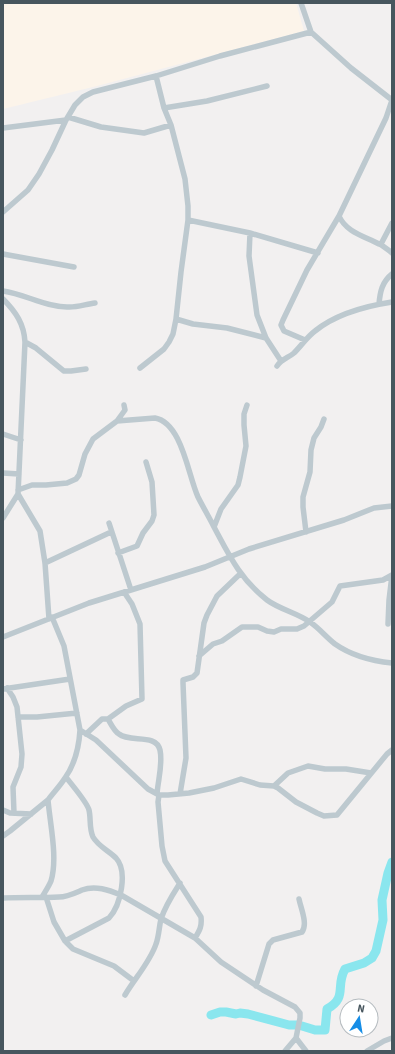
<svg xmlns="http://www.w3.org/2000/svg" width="395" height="1054" font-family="'Source Sans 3',sans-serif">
<rect width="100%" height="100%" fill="#f2f0f0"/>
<path fill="#fcf4ea" d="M 3,3 L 296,3 L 304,31 L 97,86 L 3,109 Z"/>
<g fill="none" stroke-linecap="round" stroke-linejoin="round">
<path stroke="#8ae6ee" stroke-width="9" d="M 211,1015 L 220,1012 L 226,1012 L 236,1014 L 240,1013 L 248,1014 L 289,1025 L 297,1025
M 302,1026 L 315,1030 L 325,1030 L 327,1009 C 348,997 335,987 345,969 L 364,963 L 372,958 L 376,951 L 383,920 L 382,900 L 388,873 L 392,862"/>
<path stroke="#bdc9cf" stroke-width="5.5" d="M 301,3 L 311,32 L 351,68 L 392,100
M 164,108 L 207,101 L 267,86
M 68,117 L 101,127 L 144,133 L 171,125
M 3,128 L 66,120
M 3,212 L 28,190 L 39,174 L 52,150 L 66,120 L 75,105 L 83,97 L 93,92 L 156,76 L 220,56 L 311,32
M 339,216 C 346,232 364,236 379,244 C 384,246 388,250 392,253
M 188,220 L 250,233 L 318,253
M 250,233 L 249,256 L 257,315 L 266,338 L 281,361
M 381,244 L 392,223
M 3,254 L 74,267
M 3,291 C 25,294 45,307 67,307 C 76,308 86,304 95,303
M 3,299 C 16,312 24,324 25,342 L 18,494 L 3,518
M 379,304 C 380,292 382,282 392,274
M 176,319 L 193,324 L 227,328 L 266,338
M 305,340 L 284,331 L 281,325 L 283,320 L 307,270 L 339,216 L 386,118 L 392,100
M 25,342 L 36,348 L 64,371 L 71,371 L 86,369
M 277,366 C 282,359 288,358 294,353 C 301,346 307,337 315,331 C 336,314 366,306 392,302
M 140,368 L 164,349 L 169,342 L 173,334 L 176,319 L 181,272 L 188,220 L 188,206 L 185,179 L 171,125 L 164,108 L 156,76
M 117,421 L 155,418 C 182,423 188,475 198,497 C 203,507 209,517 214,527 C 229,555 240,579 267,600 C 279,609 297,613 310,622 C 319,628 326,637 335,644 C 352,656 372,661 392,663
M 3,434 L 21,440
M 3,473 L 19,474
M 18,490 L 32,485 L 46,485 L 67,483 L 76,479 L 79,475 L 85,454 L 93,439 L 117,421 L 125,410 L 124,405
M 18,494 L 40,531 L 45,563 L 49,619
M 109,523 L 131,590
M 214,527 L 221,509 L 238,485 L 240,477 L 246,446 L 244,425 L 244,414 L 247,405
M 306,532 L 303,507 L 303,497 L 310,472 L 311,450 L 314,438 L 321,427 L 324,419
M 118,553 L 137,546 L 143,533 L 152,521 L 154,515 L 152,482 L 146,462
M 45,563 L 111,532
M 388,624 L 389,600 L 392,575
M 3,637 L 89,603 L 205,567 L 249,549 L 344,520 L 374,508 L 392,506
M 199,656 L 213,644 L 222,641 L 242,627 L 258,627 L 267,631 L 274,632 L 281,629 L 297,629 L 304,626 L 332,602 L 340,586 L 383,580 L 392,575
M 7,688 L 13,697 L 17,707 L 22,754 L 21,767 L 13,787 L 14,813
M 3,689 L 70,679
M 18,717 L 37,717 L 77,713
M 108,719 C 111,724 114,731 119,734 C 130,743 156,733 160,750 C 163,764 158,780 157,794
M 80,730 L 96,740 L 148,789 L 159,795 L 168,795 L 189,793 L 214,788 L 241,779 L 260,785 L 274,786 L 278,788 L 296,802 L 317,813 L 324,816 L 337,815 L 387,754 L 392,750
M 86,734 L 102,719 L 108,719 L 126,706 L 142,699 L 140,624 L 132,604 L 124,592
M 274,786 L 288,773 L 308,766 L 325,769 L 346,769 L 371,773
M 180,794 L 186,758 L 183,683 L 183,680 L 193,677 L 197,673 L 204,623 L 207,615 L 217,596 L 240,574
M 159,795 L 158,802 L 162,846 L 165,861 L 201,917 C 202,926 200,930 195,938
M 3,810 L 10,813 L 31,814
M 3,836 L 10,831 L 48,800
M 42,897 C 45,892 49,886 51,881 C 58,858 50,824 48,800 C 53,793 60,786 65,778 C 75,764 79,747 80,730 L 64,646 L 52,617
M 46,897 L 54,922 L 65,941 L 73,949 L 114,966 L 134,981
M 3,898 C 22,897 40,898 59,897 C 67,897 75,893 82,890 C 95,885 109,890 121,895 L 195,938 L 221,962 L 263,990 L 295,1007 L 300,1013 L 300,1018 L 296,1038 L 306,1051
M 65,941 L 109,918 C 121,905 128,871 116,858 C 109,851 98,846 93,837 C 89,829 91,818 89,810 C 87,802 71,784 66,777
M 256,986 L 269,944 L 273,940 L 302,932 C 308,924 301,909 299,899
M 125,995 C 135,978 150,962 156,944 C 159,936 159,927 161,919 C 165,906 173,894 180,883
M 285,1051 L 296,1038
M 367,1051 L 384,1041 L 392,1038"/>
</g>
<rect width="395" height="1054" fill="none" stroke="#47565e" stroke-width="8"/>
<g transform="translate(359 1018) rotate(12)"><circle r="19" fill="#ffffff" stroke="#b5bbbf"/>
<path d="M0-3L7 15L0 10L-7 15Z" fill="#168de6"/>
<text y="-6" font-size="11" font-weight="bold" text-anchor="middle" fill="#47565e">N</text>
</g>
</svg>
